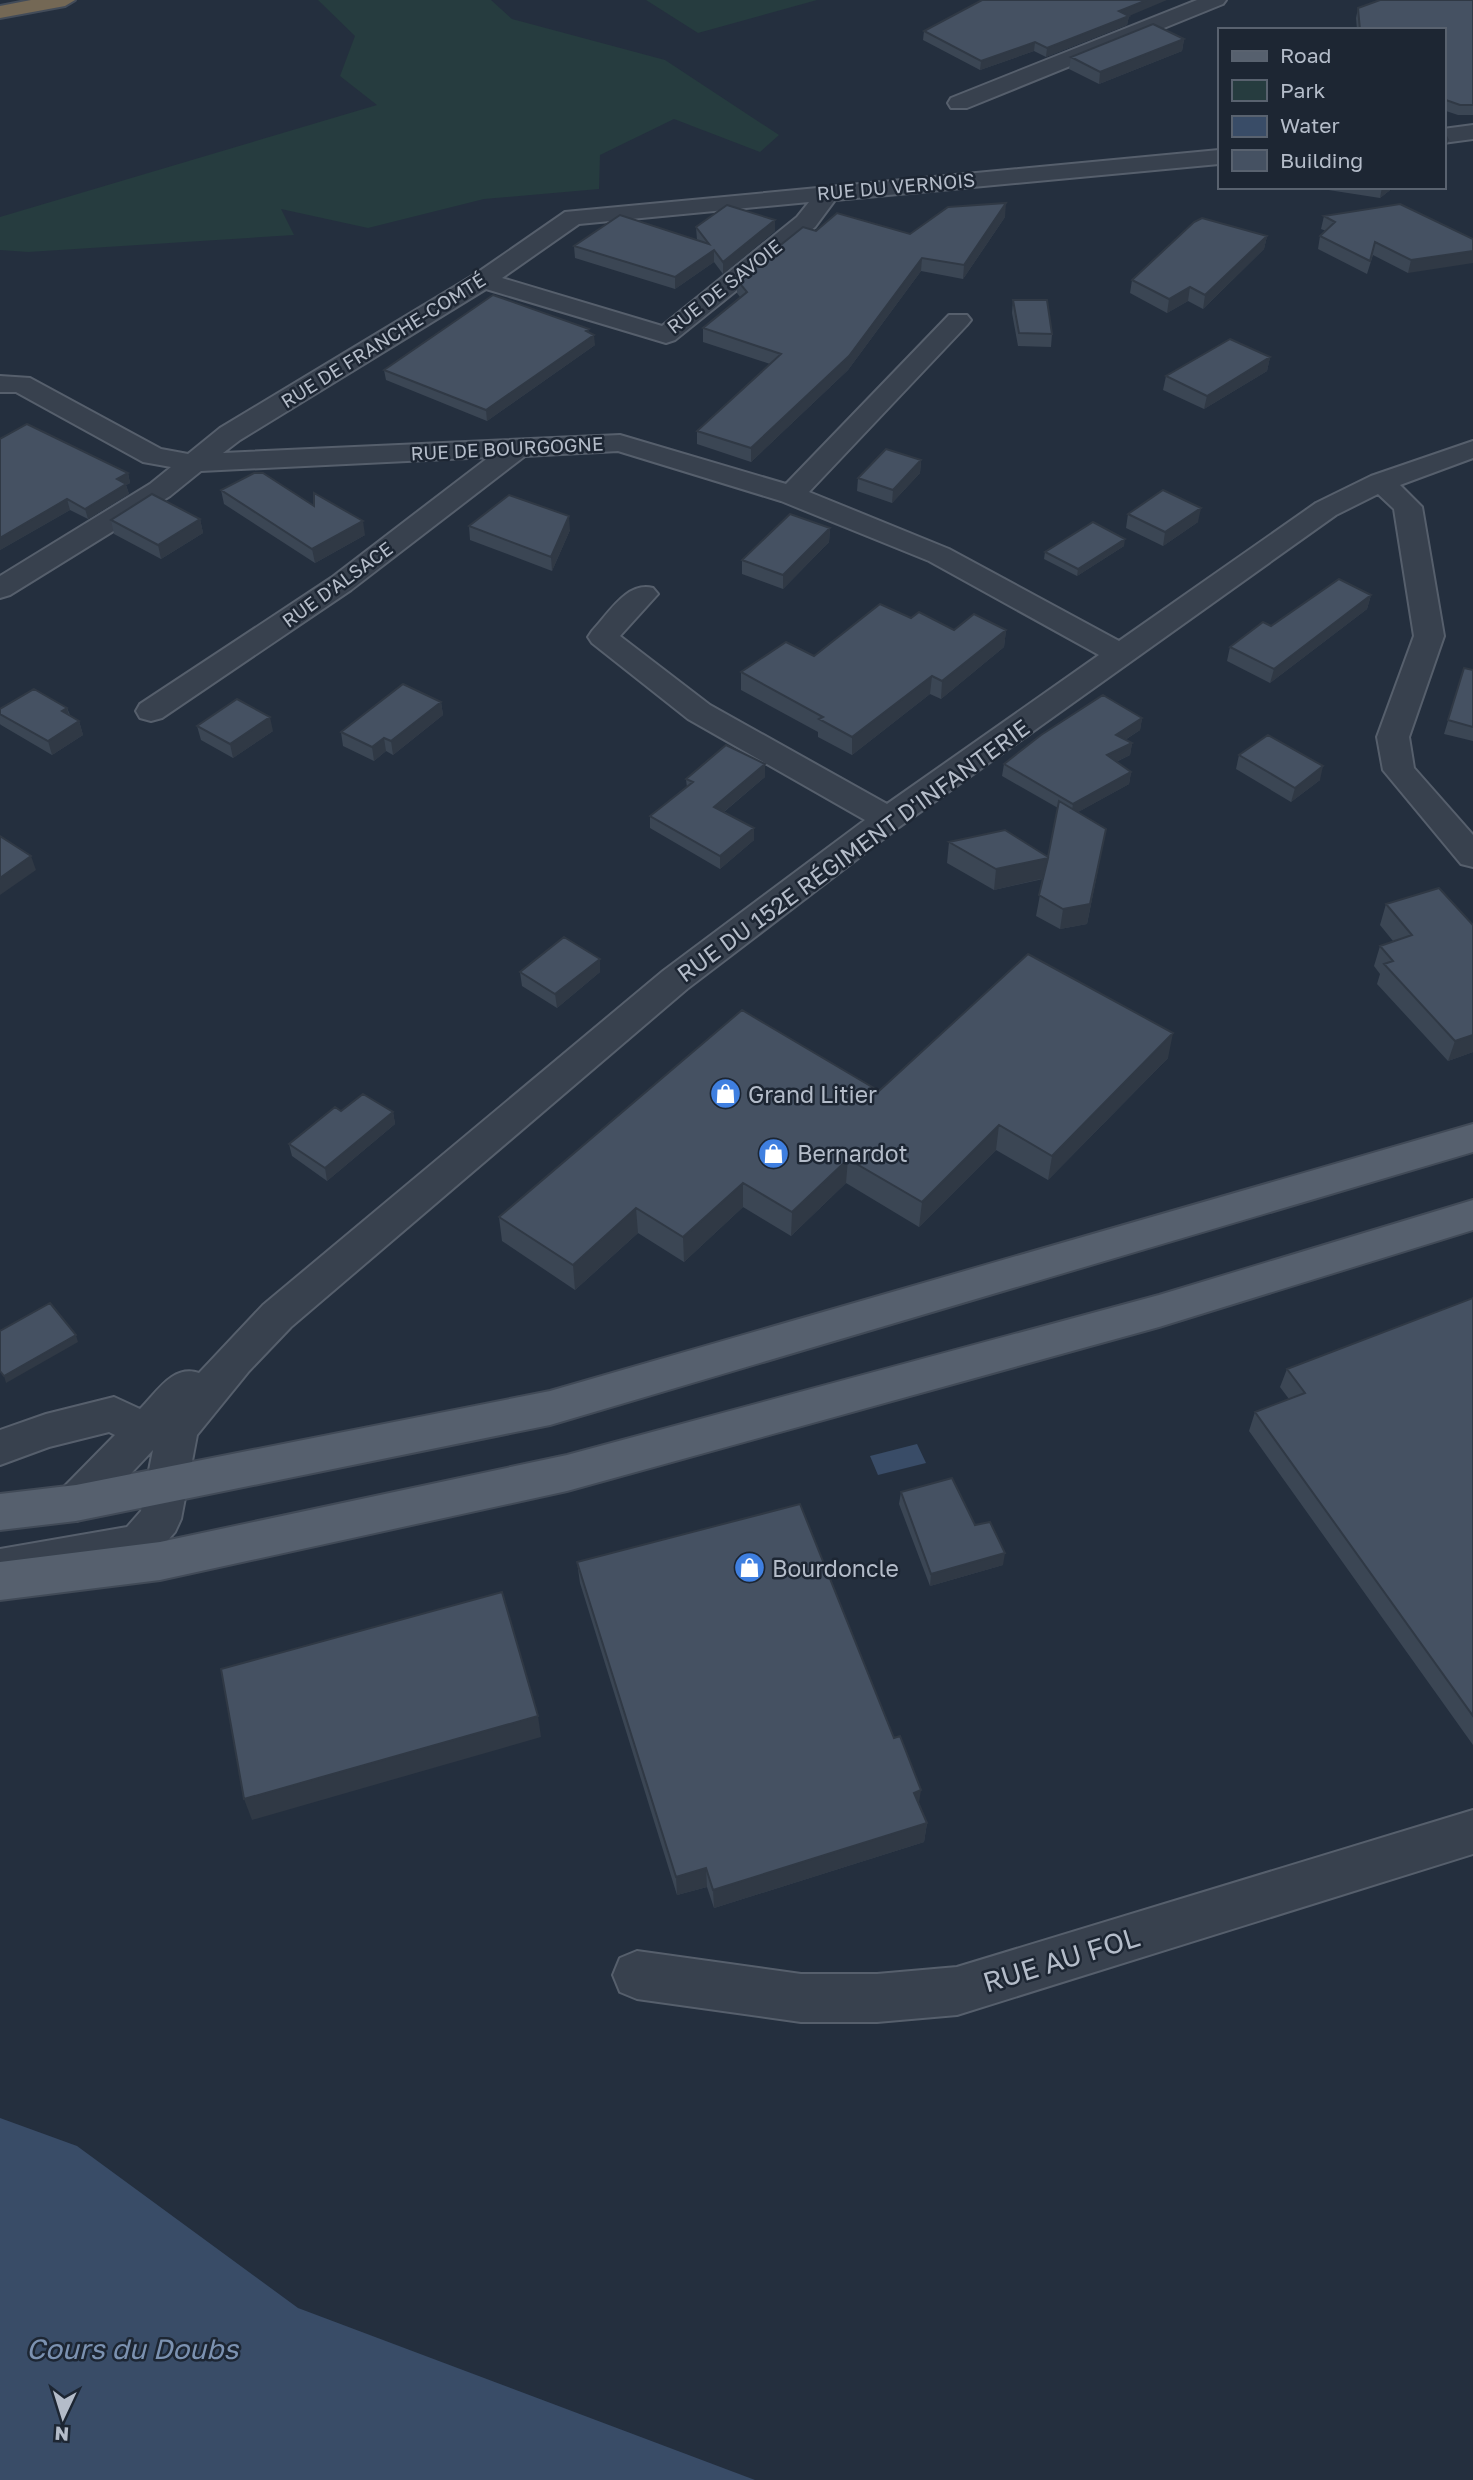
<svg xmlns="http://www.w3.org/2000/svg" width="1473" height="2480" font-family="'Golos Text',sans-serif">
<rect width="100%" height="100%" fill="#242f3e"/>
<path fill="#263c3f" d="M 318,0 L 491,0 L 512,19 L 665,60 L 779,135 L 760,152 L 674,119 L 600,155 L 599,189 L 484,199 L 368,228 L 281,209 L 294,235 L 28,252 L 0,250 L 0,217 L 377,105 L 340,76 L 355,36 Z
M 646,0 L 817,0 L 698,33 Z"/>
<path fill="#394c67" d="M 917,1444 L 926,1463 L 878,1475 L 870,1456 Z
M 0,2118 L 77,2146 L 298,2308 L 755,2480 L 0,2480 Z"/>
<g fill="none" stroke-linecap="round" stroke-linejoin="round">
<defs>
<path id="minor" d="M 1197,0 L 1226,0 L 1223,4 L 967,108 L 951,108 L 948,103 L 951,98 Z
M 1473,125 L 1473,139 L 1443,143 L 1443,129 Z
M 1219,150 L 1219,164 L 835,200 L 815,227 L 675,340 L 666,343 L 486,289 L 240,440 L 223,453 L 620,435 L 786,484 L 949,315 L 967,315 L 971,320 L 967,325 L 809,492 L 949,549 L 1119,641 L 1316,503 L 1371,476 L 1473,441 L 1473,458 L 1400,485 L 1422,507 L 1444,636 L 1409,737 L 1414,768 L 1473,835 L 1473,867 L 1461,864 L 1383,770 L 1377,737 L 1414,636 L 1394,509 L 1378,494 L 1336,515 L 899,827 L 687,989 L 291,1327 L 249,1371 L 197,1435 L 181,1519 L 175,1532 L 154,1556 L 0,1587 L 0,1549 L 127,1527 L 141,1511 L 153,1450 L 91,1516 L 76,1521 L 61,1516 L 55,1503 L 61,1490 L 115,1435 L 109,1432 L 49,1447 L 0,1465 L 0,1430 L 46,1414 L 114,1397 L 140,1409 C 157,1392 173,1364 199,1373 L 263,1305 L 663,971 L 865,820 L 688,719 L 592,643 L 588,637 L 592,631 C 609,613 627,581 653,588 L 658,594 L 620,636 L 710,705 L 887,804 L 1099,655 L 929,561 L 781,501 L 618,451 L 525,456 L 351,590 L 162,718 L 151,721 L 140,718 L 136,711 L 140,704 L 331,578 L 489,457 L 201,471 L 170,496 L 10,595 L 0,598 L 0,576 L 150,484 L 171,467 L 143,462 L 16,392 L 0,392 L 0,376 L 30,378 L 161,449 L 188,454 L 220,428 L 474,275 L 565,212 ZM 809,202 L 797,217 L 662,326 L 502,278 L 579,224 Z
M 1473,1810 L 1473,1854 L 957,2015 L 877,2022 L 801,2022 L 637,1999 L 620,1992 L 613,1975 L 620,1958 L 637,1951 L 801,1974 L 877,1974 L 957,1967 Z"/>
<path id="major" d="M 1473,1124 L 1473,1152 L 550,1425 L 76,1521 L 0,1530 L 0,1494 L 76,1485 L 550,1391 Z
M 1473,1200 L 1473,1230 L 1159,1327 L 567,1491 L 160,1580 L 0,1600 L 0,1562 L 160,1542 L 567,1455 L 1159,1295 Z"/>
<path id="highway" d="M 31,0 L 75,0 L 65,6 L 0,18 L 0,6 Z"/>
</defs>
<use href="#minor" stroke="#565f6c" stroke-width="4"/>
<use href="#major" stroke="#414a57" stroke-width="4"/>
<use href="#highway" stroke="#434c59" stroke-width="4"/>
<use href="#minor" fill="#38414e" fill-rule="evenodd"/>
<use href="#major" fill="#56606e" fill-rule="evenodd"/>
<use href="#highway" fill="#746855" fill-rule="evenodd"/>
</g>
<path fill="#3b4654" d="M 1473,0 L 1473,115 L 1458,115 L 1443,110 L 1443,30 L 1357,30 L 1356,18 L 1358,8 Z
M 1129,16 L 1127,25 L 1046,57 L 1034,51 L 980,70 L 923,40 L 924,31 Z
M 1184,39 L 1182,51 L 1099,84 L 1069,69 L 1071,57 Z
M 1322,187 L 1394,187 L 1380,198 L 1322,189 Z
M 1324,216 L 1473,239 L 1408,273 L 1373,255 L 1367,274 L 1318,249 L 1320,236 L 1326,231 L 1321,229 Z
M 1005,217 L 963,279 L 921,271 L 848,370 L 751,462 L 697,444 L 697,431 L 770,364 L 703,342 L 703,328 L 740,297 L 737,293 L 737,280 L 816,231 L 910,234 Z
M 775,220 L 775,231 L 723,274 L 714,262 L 675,289 L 575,258 L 574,246 L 697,240 L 696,227 Z
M 1267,236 L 1264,249 L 1203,309 L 1188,301 L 1167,313 L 1130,293 L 1132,280 Z
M 1013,300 L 1052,334 L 1051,347 L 1018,346 L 1012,313 Z
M 589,332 L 595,345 L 487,421 L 386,380 L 384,370 Z
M 1270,357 L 1267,371 L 1204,409 L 1163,390 L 1166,376 Z
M 0,439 L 128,473 L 130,483 L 126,485 L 129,494 L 88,519 L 70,510 L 0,550 Z
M 921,460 L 920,473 L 892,503 L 857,491 L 858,478 Z
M 221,490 L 314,506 L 365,535 L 315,563 L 224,504 Z
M 1128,514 L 1198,522 L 1163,546 L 1126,528 Z
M 200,519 L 203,533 L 161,559 L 114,534 L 111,520 Z
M 469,526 L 570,530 L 552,571 L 470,540 Z
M 830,528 L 829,542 L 783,589 L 742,574 L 742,560 Z
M 1124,546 L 1077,576 L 1044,559 L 1045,552 Z
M 1371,595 L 1367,609 L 1270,683 L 1227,661 L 1230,647 Z
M 911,618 L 954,630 L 1006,630 L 1004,647 L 941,699 L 930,694 L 852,755 L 818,737 L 818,732 L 741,690 L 741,672 L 814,656 Z
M 1464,668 L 1473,670 L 1473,741 L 1444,734 Z
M 441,702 L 443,715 L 393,755 L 386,751 L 374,761 L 343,746 L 341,732 Z
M 67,708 L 70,715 L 79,721 L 83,735 L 52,755 L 1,725 L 0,724 L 0,709 Z
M 1142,718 L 1140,730 L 1125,740 L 1132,743 L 1130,755 L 1116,762 L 1131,772 L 1129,784 L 1078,812 L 1106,829 L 1087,924 L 1060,929 L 1036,916 L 1043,879 L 994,890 L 947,863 L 949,842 L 1048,857 L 1058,808 L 1002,776 L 1004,764 Z
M 197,726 L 273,731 L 233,758 L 201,740 Z
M 1239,755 L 1320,780 L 1291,802 L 1236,769 Z
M 765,777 L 724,812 L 754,828 L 754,840 L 720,869 L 650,828 L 650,816 L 687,788 L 686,779 Z
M 1439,888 L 1473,1052 L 1448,1061 L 1377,984 L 1380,974 L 1374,966 L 1380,946 L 1393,941 L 1380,925 L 1386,904 Z
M 520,972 L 600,972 L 557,1008 L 522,986 Z
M 1168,1058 L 1048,1180 L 996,1150 L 919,1227 L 846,1183 L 791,1236 L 743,1207 L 684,1262 L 638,1233 L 575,1290 L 502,1241 L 499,1217 L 879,1091 Z
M 341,1111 L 393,1112 L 395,1124 L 327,1181 L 292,1156 L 289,1144 Z
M 1473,1298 L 1473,1745 L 1249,1431 L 1255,1412 L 1289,1399 L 1280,1387 L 1287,1369 Z
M 901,1492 L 975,1525 L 1003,1565 L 930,1586 L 899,1504 Z
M 577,1562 L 919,1803 L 927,1823 L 924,1842 L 714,1908 L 707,1887 L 677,1895 L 580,1583 Z"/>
<path fill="#303945" d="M 1147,0 L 1167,0 L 1129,16 L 1127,25 L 1046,57 L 1047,48 L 1119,11 Z
M 1184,39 L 1182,51 L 1099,84 L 1100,72 Z
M 1035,42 L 1034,51 L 980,70 L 981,61 Z
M 1448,140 L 1446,150 L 1443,152 L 1443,143 Z
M 1382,187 L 1394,187 L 1380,198 Z
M 1006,203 L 1005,217 L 963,279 L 964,265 Z
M 775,220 L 775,231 L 723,274 L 723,262 Z
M 1267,236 L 1264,249 L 1203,309 L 1205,295 Z
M 714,250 L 714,262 L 675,289 L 675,277 Z
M 1473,251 L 1473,263 L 1408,273 L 1411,260 Z
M 922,258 L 921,271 L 848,370 L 751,462 L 751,448 Z
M 1190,287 L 1188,301 L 1167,313 L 1169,299 Z
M 589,329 L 589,338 L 594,335 L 595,345 L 487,421 L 486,410 Z
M 1270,357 L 1267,371 L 1204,409 L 1207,396 Z
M 921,460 L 920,473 L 892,503 L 893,490 Z
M 128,473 L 130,483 L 126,485 L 129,494 L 88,519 L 85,509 L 117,479 Z
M 67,499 L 70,510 L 0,550 L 0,538 Z
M 1201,508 L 1198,522 L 1163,546 L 1165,532 Z
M 569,516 L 570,530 L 552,571 L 551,557 Z
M 200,519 L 203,533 L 161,559 L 158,545 Z
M 363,521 L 365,535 L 315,563 L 312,549 Z
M 830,528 L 829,542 L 783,589 L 783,575 Z
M 1125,539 L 1124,546 L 1077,576 L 1078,569 Z
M 1371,595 L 1367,609 L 1270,683 L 1274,669 Z
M 1006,630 L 1004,647 L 941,699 L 942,681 Z
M 932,676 L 930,694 L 852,755 L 852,737 Z
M 441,702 L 443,715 L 393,755 L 391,741 Z
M 67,708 L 71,722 L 62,711 Z
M 270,717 L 273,731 L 233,758 L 230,744 Z
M 1142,718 L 1140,730 L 1114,747 L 1116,735 Z
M 79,721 L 83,735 L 52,755 L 48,741 Z
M 384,738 L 386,751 L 374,761 L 372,747 Z
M 1132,743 L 1130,755 L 1105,767 L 1107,755 Z
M 765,764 L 765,777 L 714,820 L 714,807 Z
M 1323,766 L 1320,780 L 1291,802 L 1295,788 Z
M 1131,772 L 1129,784 L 1071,816 L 1073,804 Z
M 754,828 L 754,840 L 720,869 L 720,856 Z
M 1106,829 L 1087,924 L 1060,929 L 1063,909 Z
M 31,856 L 36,870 L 0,895 L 0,878 Z
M 1048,858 L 1045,878 L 994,890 L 996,869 Z
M 600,959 L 600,972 L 557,1008 L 555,994 Z
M 1173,1033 L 1168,1058 L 1048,1180 L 1052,1156 Z
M 1473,1035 L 1473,1052 L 1448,1061 L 1455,1041 Z
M 393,1112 L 395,1124 L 327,1181 L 325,1168 Z
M 999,1125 L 996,1150 L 919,1227 L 922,1202 Z
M 848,1159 L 846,1183 L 791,1236 L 792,1212 Z
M 743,1183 L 743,1207 L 684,1262 L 683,1237 Z
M 636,1208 L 638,1233 L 575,1290 L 573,1265 Z
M 76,1335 L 78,1342 L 6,1383 L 4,1376 Z
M 1005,1553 L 1003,1565 L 930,1586 L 931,1574 Z
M 538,1716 L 541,1737 L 252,1820 L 244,1799 Z
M 921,1790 L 918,1809 L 914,1793 Z
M 927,1823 L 924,1842 L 714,1908 L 713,1890 Z
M 706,1868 L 707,1887 L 677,1895 L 676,1877 Z"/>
<path fill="#455162" stroke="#303945" stroke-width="2" d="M 982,0 L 1147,0 L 1119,11 L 1129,16 L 1047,48 L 1035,42 L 981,61 L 924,31 Z
M 1380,0 L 1473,0 L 1473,105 L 1460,105 L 1443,99 L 1443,30 L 1360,30 L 1358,8 Z
M 1153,24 L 1184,39 L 1100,72 L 1071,57 Z
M 1443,131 L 1448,140 L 1443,143 Z
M 1006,203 L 964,265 L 922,258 L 849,356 L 751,448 L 697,431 L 781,354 L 703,328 L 747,292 L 737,280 L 803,227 L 816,231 L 837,213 L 910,234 L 948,207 Z
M 1400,204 L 1473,239 L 1473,251 L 1411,260 L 1375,242 L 1370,261 L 1320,236 L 1335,222 L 1324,216 Z
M 727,205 L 775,220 L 723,262 L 714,250 L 675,277 L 574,246 L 620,215 L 709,244 L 696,227 Z
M 1202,218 L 1267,236 L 1205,295 L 1190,287 L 1169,299 L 1132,280 L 1194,222 Z
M 493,295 L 589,329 L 586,331 L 594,335 L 486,410 L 384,370 Z
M 1013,300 L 1047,300 L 1052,334 L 1019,333 Z
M 1230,339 L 1270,357 L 1207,396 L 1166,376 Z
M 27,424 L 128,473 L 117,479 L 126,484 L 85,509 L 67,499 L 0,538 L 0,439 Z
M 886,449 L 921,460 L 893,490 L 858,478 Z
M 254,473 L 263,473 L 314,506 L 314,493 L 363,521 L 312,549 L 221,490 Z
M 1163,490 L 1201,508 L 1165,532 L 1128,514 Z
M 152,494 L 200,519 L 158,545 L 111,520 Z
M 509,495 L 569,516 L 551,557 L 469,526 Z
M 790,514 L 830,528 L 783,575 L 742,560 Z
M 1093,522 L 1125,539 L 1078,569 L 1045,552 Z
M 1339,579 L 1371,595 L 1274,669 L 1230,647 L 1263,622 L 1271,626 Z
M 880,604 L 911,618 L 919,612 L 954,630 L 974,614 L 1006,630 L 942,681 L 932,676 L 852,737 L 819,719 L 823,717 L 741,672 L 786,642 L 814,656 Z
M 1464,668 L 1473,670 L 1473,727 L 1448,720 Z
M 403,684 L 441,702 L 391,741 L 384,738 L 372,747 L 341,732 Z
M 34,689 L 67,708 L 62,711 L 79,721 L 48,741 L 0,714 L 0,709 Z
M 1103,695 L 1142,718 L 1116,735 L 1132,743 L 1107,755 L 1131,772 L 1073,804 L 1004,764 L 1041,735 Z
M 237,699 L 270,717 L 230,744 L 197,726 Z
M 1268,735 L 1323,766 L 1295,788 L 1239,755 Z
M 726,745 L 765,764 L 714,807 L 754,828 L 720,856 L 650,816 L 693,782 L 686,779 Z
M 1059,801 L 1106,829 L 1090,904 L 1063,909 L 1039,895 L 1048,858 L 996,869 L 949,842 L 1005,830 L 1048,857 Z
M 0,836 L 31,856 L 0,878 Z
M 1439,888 L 1473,925 L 1473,1035 L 1455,1041 L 1384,964 L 1393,961 L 1380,946 L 1412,935 L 1386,904 Z
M 564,937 L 600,959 L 555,994 L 520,972 Z
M 1028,954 L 1173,1033 L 1052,1156 L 999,1125 L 922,1202 L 848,1159 L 792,1212 L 743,1183 L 683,1237 L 636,1208 L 573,1265 L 499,1217 L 742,1010 L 879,1091 Z
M 363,1094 L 393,1112 L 325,1168 L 289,1144 L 335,1107 L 341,1111 Z
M 1473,1298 L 1473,1716 L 1255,1412 L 1305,1393 L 1287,1369 Z
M 50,1303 L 76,1335 L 4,1376 L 0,1371 L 0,1331 Z
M 952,1478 L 975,1525 L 990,1522 L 1005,1553 L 931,1574 L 901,1492 Z
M 800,1504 L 894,1738 L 900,1736 L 921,1790 L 914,1793 L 927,1823 L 713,1890 L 706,1868 L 676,1877 L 577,1562 Z
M 502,1592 L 538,1716 L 244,1799 L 221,1669 Z"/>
<defs>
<symbol id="shop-disc" viewBox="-11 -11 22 22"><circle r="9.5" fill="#3f7fe0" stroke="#1d2633"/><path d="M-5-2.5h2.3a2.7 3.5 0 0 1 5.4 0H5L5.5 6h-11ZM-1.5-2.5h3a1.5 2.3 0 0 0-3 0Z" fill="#fff"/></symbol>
</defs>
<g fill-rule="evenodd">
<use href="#shop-disc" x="708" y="1076" width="35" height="35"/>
<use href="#shop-disc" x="756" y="1136" width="35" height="35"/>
<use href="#shop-disc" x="732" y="1550" width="35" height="35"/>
</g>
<g text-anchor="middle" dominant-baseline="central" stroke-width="5" stroke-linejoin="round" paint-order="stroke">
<g font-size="19" fill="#b4bcc9" stroke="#1d2633">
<text transform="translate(896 186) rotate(-5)">RUE DU VERNOIS</text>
<text transform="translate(724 286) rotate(-38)">RUE DE SAVOIE</text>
<text transform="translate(383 340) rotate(-32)">RUE DE FRANCHE-COMTÉ</text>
<text transform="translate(507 448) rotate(-3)">RUE DE BOURGOGNE</text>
<text transform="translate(337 584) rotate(-36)">RUE D'ALSACE</text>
</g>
<g font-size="23" fill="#b4bcc9" stroke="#1d2633">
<text transform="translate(853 850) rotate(-36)">RUE DU 152E RÉGIMENT D'INFANTERIE</text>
</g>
<g font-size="23" fill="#b4bcc9" stroke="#1d2633" text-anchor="start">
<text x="748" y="1094">Grand Litier</text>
<text x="797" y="1153">Bernardot</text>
<text x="772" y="1568">Bourdoncle</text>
</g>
<g font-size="28" fill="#b4bcc9" stroke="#1d2633">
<text transform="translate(1061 1959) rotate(-17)">RUE AU FOL</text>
</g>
<g font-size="28" font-style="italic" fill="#7c92b1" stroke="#1d2633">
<text x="132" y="2348">Cours du Doubs</text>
</g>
</g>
<rect x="1218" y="28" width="228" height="161" fill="#1d2633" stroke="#59626f" stroke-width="2"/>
<rect x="1232" y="51" width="35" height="10" fill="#56606e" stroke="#59626f" stroke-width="2"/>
<text x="1280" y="63" font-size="21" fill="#b4bcc9">Road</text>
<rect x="1232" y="80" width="35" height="21" fill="#263c3f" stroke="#59626f" stroke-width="2"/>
<text x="1280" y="98" font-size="21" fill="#b4bcc9">Park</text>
<rect x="1232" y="116" width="35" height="21" fill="#394c67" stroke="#59626f" stroke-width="2"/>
<text x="1280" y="133" font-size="21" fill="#b4bcc9">Water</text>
<rect x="1232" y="150" width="35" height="21" fill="#455162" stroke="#59626f" stroke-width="2"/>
<text x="1280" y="168" font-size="21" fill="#b4bcc9">Building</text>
<g transform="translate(63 2417) rotate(184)" stroke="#1d2633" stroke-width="5" paint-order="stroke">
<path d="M0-5L12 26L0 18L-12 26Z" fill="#b4bcc9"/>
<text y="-10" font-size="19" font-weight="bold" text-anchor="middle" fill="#b4bcc9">N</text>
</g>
</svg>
